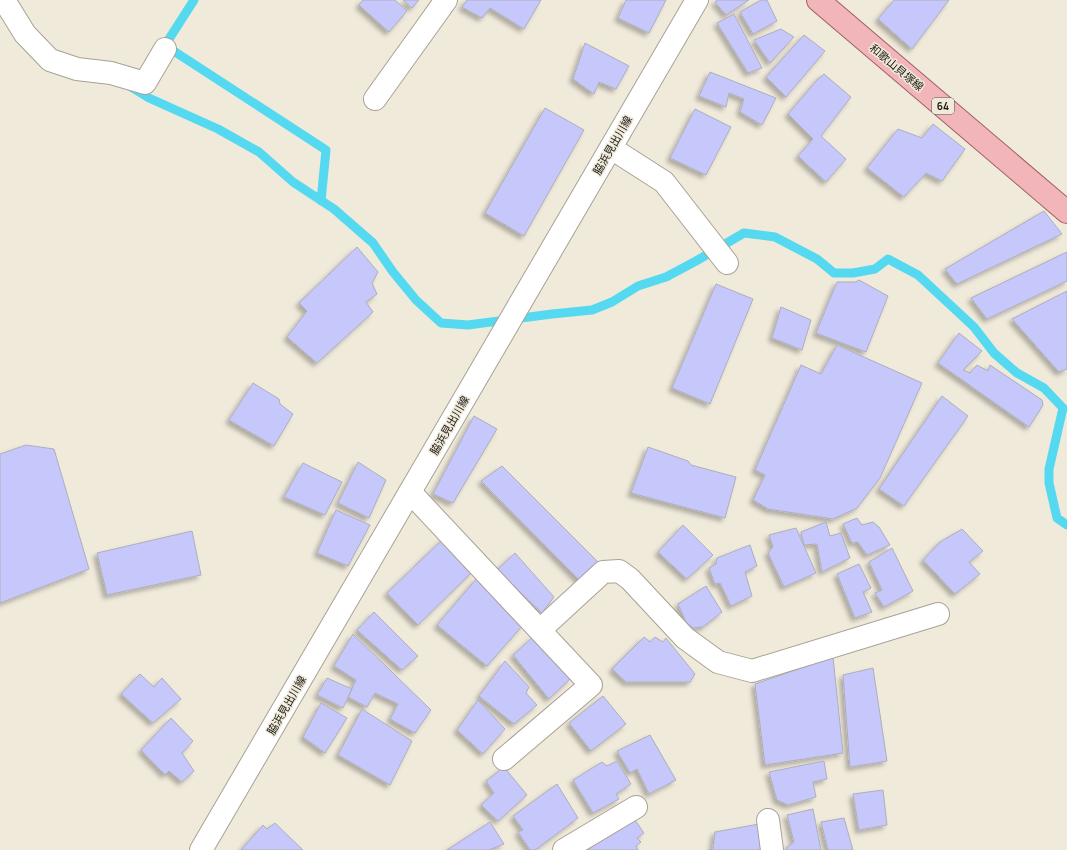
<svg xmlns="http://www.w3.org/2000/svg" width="1067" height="850" font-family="Manrope,'Noto Sans JP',sans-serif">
<defs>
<filter id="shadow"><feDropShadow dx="-3.5" dy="3.5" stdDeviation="2" flood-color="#0004"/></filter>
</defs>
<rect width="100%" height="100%" fill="#f0eadb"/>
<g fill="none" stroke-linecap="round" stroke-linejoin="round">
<path stroke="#55d9f0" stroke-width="9" d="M 194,0 L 169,39 L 166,46 L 326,150 L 321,201
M 131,87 L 149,98 L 218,129 L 259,152 L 293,182 L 334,209 L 373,243 L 393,272 L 416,300 L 441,323 L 468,325 L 552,314 L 592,310 L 612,302 L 638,286 L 666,277 L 696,261 L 744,233 L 775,237 L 817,259 L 834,273 L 853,273 L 875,269 L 888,259 L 918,275 L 974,327 L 994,353 L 1017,373 L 1044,388 L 1063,408 L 1049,469 L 1049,483 L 1057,518 L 1067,525"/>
</g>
<path fill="#c6c7fa" stroke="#adaebc" filter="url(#shadow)" d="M 363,0 L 395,0 L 407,11 L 389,32 L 359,5 Z
M 403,0 L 419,0 L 412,8 Z
M 467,0 L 541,0 L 524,29 L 490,8 L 482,18 L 462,7 Z
M 626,0 L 666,0 L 649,33 L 618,18 Z
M 717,0 L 749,0 L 726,15 L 715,2 Z
M 761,0 L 767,0 L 777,21 L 753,34 L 740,12 Z
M 894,0 L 949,0 L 912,49 L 878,19 Z
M 734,14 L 762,68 L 748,73 L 717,23 Z
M 781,29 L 794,37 L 770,63 L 754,40 Z
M 804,35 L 825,51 L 786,97 L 766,77 Z
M 585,43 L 629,66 L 616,89 L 599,82 L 594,94 L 573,79 Z
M 710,72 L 776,98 L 762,125 L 740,112 L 744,99 L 729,93 L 726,107 L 699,96 Z
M 824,74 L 851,97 L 821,136 L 846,159 L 826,182 L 798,156 L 813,139 L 788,114 L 818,79 Z
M 545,108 L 584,130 L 524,236 L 485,213 Z
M 695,109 L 731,127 L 706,175 L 670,158 Z
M 933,124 L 965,149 L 942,181 L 926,173 L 904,197 L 867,168 L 898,129 L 922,138 Z
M 1044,211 L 1062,234 L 957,284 L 945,269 Z
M 357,247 L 378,272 L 372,283 L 377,294 L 366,302 L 373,312 L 317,363 L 287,337 L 307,311 L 299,303 Z
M 1067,252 L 1067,281 L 987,319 L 971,298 Z
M 859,280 L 888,296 L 866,352 L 816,333 L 837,282 L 856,282 Z
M 716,284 L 753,299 L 710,404 L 672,388 Z
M 1067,291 L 1067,369 L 1059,372 L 1012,319 Z
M 781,307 L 811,320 L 802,350 L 772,338 Z
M 959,333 L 982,351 L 963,370 L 970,373 L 977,365 L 988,371 L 990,365 L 1042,400 L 1043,405 L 1029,427 L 938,363 Z
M 837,345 L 922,383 L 880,478 L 857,508 L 833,519 L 768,509 L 753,500 L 765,475 L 755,470 L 801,365 L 821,374 Z
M 253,383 L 279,399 L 280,404 L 293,414 L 274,446 L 229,420 Z
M 942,396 L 968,416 L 904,506 L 879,489 Z
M 474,416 L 497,429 L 453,503 L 433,494 Z
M 26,445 L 54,449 L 89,569 L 0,603 L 0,454 Z
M 648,447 L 688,461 L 691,465 L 736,477 L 725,518 L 631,493 Z
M 358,462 L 386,480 L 369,518 L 338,503 Z
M 303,463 L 342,482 L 325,515 L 284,497 Z
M 502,466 L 601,565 L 581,582 L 481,481 Z
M 336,510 L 370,525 L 348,566 L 317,553 Z
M 857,518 L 862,525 L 873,522 L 879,527 L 890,545 L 867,555 L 858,542 L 852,543 L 843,524 Z
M 826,522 L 830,536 L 841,533 L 850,558 L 822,572 L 817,544 L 804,545 L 801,532 Z
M 683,525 L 713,555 L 687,579 L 658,552 Z
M 796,528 L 816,573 L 784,587 L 768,553 L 773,547 L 769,535 Z
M 962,529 L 983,551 L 969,562 L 980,574 L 955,594 L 923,560 L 940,542 Z
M 192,531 L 201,575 L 107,595 L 97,553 Z
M 444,538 L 473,571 L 418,625 L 387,593 Z
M 750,545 L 757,566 L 745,572 L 752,596 L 731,606 L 720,583 L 715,584 L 709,568 L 716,564 L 717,558 Z
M 892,548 L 913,591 L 884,607 L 875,593 L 882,590 L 869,562 Z
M 515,553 L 554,597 L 542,613 L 497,570 Z
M 859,564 L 871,588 L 863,592 L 872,612 L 855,618 L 837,574 Z
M 477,578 L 523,625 L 487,666 L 437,625 Z
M 706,586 L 722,612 L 703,627 L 693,628 L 686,622 L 678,604 Z
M 374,612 L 418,656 L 402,670 L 357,630 Z
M 353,634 L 431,710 L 415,733 L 390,719 L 398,704 L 375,693 L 367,707 L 348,697 L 356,680 L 334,666 Z
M 534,636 L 571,678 L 549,699 L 513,655 Z
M 644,637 L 650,642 L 655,637 L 663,642 L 666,638 L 695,674 L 690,682 L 626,682 L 612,669 Z
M 833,657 L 843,753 L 765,765 L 755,684 Z
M 505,661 L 529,687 L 526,693 L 537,705 L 514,724 L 479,696 Z
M 873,668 L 887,761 L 850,767 L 843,675 Z
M 140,674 L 154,687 L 162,678 L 181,699 L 153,723 L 121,694 Z
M 327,678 L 352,689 L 343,708 L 317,695 Z
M 603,696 L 626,724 L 591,751 L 569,723 Z
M 478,700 L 505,729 L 483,754 L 457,730 Z
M 321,703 L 347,718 L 325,753 L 303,737 Z
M 362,709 L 412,741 L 390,785 L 338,755 Z
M 171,718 L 193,741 L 182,753 L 194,771 L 182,782 L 169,771 L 165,775 L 141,750 Z
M 650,735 L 676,780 L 649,794 L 637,769 L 630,773 L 617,751 Z
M 617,761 L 631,784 L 616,794 L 619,799 L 593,813 L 573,780 L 602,762 L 607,766 Z
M 824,761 L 827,779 L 813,782 L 816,797 L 788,805 L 777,800 L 769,772 Z
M 504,767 L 527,795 L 498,821 L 481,805 L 494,793 L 486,781 Z
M 557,784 L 578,818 L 535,850 L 530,850 L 518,832 L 523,830 L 513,816 Z
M 883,790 L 887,825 L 859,830 L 853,794 Z
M 813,809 L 821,850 L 787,850 L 786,848 L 794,842 L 787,815 Z
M 844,818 L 853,850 L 828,850 L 821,822 Z
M 635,820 L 644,833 L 637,838 L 641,842 L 636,846 L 638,850 L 590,850 L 588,847 Z
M 490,822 L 504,844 L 489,850 L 447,850 Z
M 275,823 L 303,850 L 241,850 L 263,825 L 267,829 Z
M 759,824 L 764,850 L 709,850 L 713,848 L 715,832 Z"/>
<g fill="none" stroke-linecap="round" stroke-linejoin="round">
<defs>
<path id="minor" d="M 4,0 L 25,34 L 50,60 L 77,69 L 111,73 L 145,83 L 165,49
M 375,99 L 446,0
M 611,148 L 664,182 L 727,263
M 410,492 L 591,685 L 504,759
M 540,630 L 603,572 L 619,571 L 630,579 L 685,638 L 718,662 L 752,671 L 938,614
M 768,820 L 772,850
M 564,850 L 636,807"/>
<path id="tertiary" d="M 201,850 L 697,0"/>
<path id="primary" d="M 818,0 L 1067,212"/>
</defs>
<use href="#minor" stroke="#a8a295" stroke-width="24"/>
<use href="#tertiary" stroke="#a8a295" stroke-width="24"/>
<use href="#primary" stroke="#a05e62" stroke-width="24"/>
<use href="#minor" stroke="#fff" stroke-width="22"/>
<use href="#tertiary" stroke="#fff" stroke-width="22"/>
<use href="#primary" stroke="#f1b5ba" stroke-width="22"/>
</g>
<g text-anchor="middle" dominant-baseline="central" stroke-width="3" stroke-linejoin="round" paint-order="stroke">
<rect fill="#f0eadb" stroke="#5b5750" stroke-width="1" x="932" y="98" width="22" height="16" rx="3"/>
<g font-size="10" font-weight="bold" fill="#1b1814">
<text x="943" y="106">64</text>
</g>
<g font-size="11" fill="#1b1814" stroke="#f0eadb">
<text transform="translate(897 67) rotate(40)">和歌山貝塚線</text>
<text transform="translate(612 145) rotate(-60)">脇浜見出川線</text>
<text transform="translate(449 425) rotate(-60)">脇浜見出川線</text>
<text transform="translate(286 705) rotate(-60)">脇浜見出川線</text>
</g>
</g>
</svg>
